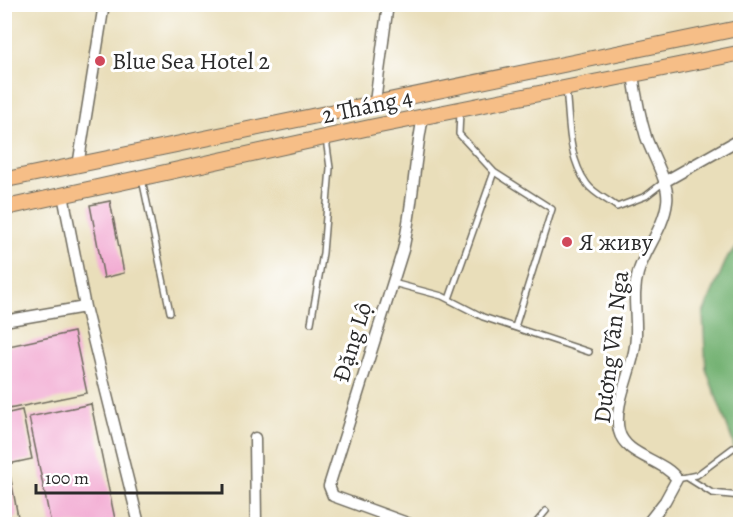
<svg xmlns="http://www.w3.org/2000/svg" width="745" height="529" font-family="Alegreya,serif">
<rect width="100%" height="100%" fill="#fff"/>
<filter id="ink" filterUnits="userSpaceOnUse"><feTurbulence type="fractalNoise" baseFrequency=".0167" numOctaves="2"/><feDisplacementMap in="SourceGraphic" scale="12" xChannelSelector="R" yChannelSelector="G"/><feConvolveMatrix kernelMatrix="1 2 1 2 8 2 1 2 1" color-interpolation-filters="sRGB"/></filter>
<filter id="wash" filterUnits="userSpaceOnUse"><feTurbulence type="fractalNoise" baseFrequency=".008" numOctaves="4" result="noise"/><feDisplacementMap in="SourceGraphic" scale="24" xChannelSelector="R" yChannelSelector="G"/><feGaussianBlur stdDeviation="1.35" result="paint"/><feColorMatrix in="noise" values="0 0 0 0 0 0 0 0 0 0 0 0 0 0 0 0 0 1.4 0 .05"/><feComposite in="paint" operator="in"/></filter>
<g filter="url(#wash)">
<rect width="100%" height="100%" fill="#e9deba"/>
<path fill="#75b273" stroke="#506e4f" stroke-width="1.5" d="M 740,245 L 740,498 L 733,442 L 706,369 L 703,314 L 728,256 Z"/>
<g id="blocks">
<path fill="#f2a9d1" d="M 110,201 L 124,273 L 104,278 L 90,205 Z
M 74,332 L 87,393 L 4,410 L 4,347 Z
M 91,404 L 116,524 L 51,524 L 29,417 Z
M 22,410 L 32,459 L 4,465 L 4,414 Z
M 9,469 L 18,517 L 4,520 L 4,470 Z"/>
</g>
</g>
<g filter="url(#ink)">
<use href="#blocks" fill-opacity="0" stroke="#6e6a5d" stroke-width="1.5"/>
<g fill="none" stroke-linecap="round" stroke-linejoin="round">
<defs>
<path id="lane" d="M 739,4 L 740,27
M 566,89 C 570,122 567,156 587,184 C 593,193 608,200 617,207 L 646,196 L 664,182
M 494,172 L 552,209 L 515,327
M 142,179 L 170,312
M 393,283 L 442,296 L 483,317 L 589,352
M 449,299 L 494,172 L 459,134 L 460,112
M 311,323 L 323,253 L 330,168 L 326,139
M 688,478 L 712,493 L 740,496
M 677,479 L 697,475 L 733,448
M 535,524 L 546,511"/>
<path id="street" d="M 633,75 C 636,96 640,117 646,137 C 652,155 670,184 667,202 C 664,228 645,249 638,273 C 631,297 639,322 635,346 C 632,371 613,406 619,431 C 625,456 663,459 677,479 L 665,501 L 647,524
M 375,102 L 388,4
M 78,166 L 104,4
M 664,182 L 740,139
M 63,195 L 85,307
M 4,321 L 85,307 L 139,524
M 255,438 L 256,524
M 410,524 L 333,496 L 329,486 L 403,250 C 413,206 414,161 423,117"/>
<path id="primary" d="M 4,180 L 740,28
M 4,208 L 372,127 L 740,53"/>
</defs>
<use href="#lane" stroke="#6e6a5d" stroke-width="8"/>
<use href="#street" stroke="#6e6a5d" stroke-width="13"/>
<use href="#primary" stroke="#6e6a5d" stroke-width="17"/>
<use href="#lane" stroke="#fff" stroke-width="5"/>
<use href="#street" stroke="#fff" stroke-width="10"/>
<use href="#primary" stroke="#f6be87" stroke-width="15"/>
</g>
</g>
<g fill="#d1495b" stroke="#fff" stroke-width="2">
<circle cx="100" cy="61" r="6"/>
<circle cx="567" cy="242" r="6"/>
</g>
<g text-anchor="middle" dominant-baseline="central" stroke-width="6" stroke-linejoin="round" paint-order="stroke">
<g font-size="24" fill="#2b2b2b" stroke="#fff" text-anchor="start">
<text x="112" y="61">Blue Sea Hotel 2</text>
<text x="579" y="242">Я живу</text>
</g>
<g font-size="24" fill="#2b2b2b" stroke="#fff">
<text transform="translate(367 106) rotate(-12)">2 Tháng 4</text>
<text transform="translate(352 342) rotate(-73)">Đặng Lộ</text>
<text transform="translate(611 347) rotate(-83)">Dương Vân Nga</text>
</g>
</g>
<rect width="745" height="529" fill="none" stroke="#fff" stroke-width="24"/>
<path d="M36 484v9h186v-9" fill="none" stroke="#2b2b2b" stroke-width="3"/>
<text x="45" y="484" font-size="18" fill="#2b2b2b" stroke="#ffffff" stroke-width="4.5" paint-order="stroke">100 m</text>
</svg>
